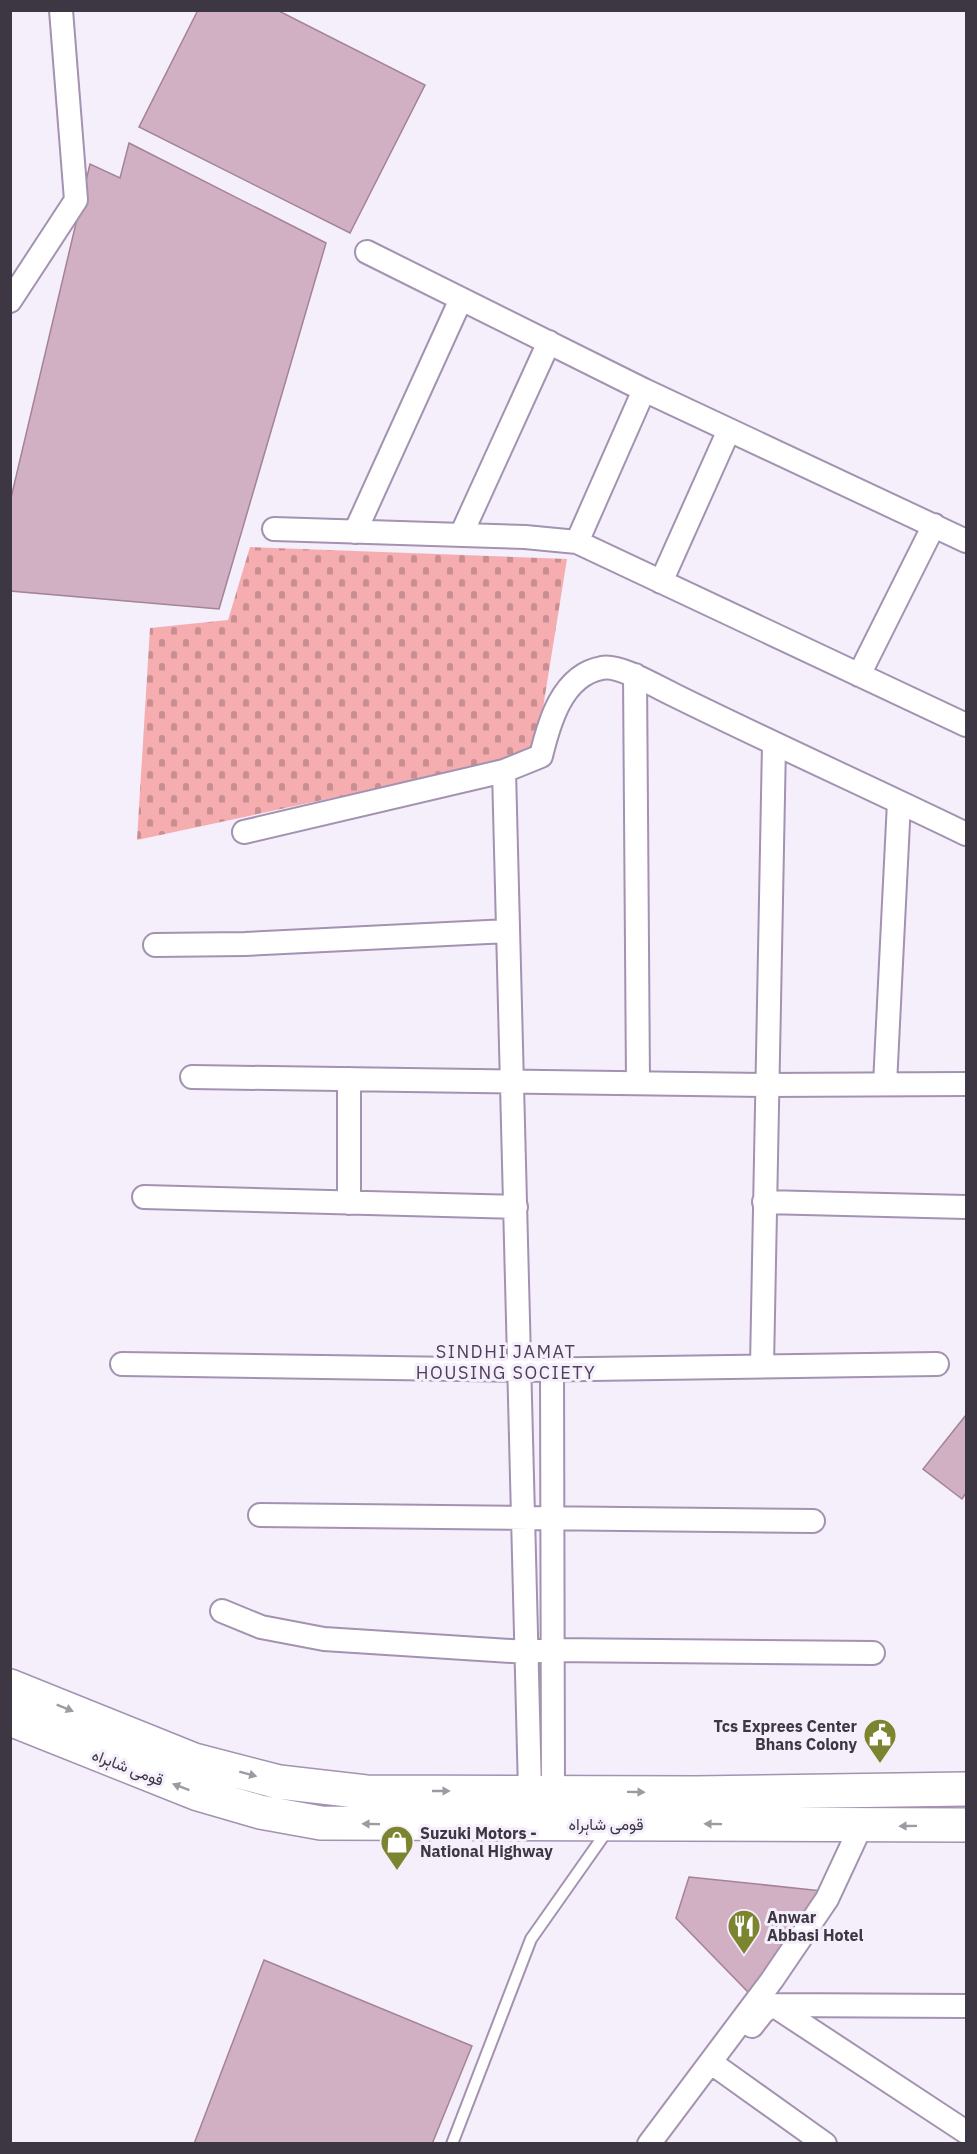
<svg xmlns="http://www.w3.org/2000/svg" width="977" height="2154" font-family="'IBM Plex Sans',Vazirmatn,sans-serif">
<defs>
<pattern id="cemetery-stones" width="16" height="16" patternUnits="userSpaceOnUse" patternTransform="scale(1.5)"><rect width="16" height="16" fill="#f5adb0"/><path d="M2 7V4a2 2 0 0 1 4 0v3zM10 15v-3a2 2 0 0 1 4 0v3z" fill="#c88e91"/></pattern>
</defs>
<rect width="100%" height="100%" fill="#f5eefb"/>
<path fill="url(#cemetery-stones)" d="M 250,547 L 567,559 L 537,745 L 523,757 L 137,840 L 150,628 L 228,620 Z"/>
<path fill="#d2b0c3" stroke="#a38395" stroke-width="1.5" d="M 198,10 L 277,10 L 425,85 L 350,233 L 139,127 Z
M 129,143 L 326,243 L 219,609 L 10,591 L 10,502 L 90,164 L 120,178 Z
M 966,1415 L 966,1493 L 962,1499 L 923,1469 Z
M 689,1877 L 823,1891 L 749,1993 L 676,1918 Z
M 264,1960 L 472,2046 L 432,2144 L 194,2144 Z"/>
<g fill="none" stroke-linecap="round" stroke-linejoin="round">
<defs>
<path id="service" d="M 452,2144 L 531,1939 L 607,1831"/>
<path id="minor" d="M 367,252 L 644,390 L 966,541
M 10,301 L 76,200 L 61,10
M 274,529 L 525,537 L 577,542 L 966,725
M 355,532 L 461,299
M 461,535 L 549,342
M 577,542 L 644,390
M 661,582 L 729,430
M 635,675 L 638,1083
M 859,675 L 934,525
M 504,771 L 530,1791
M 244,832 L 504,771 L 541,756 C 549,723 562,675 602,668 C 619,664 657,687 674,695 C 771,743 869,787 966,834
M 155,945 L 245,944 L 508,931
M 192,1077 L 765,1085 L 966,1084
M 885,1084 L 899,802
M 144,1197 L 516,1207
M 764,1202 L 966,1207
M 349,1203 L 349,1079
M 122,1364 L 520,1370 L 937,1364
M 762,1366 L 774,744
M 552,1369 L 553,1791
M 260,1515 L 813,1521
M 222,1611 L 261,1627 L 324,1639 L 527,1652 L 552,1650 L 873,1653
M 773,2005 L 966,2132
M 752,2026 L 763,2012 L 773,2005 L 966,2006
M 720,2069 L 825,2144
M 649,2144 L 772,1980 L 827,1899 L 861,1826"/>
<path id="trunk" d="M 10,1686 L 194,1760 L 279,1782 L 366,1792 L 696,1793 L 966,1789
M 10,1719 L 198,1794 L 260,1812 L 321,1823 L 966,1825"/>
</defs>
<use href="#service" stroke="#a392b0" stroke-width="14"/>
<use href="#minor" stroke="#a392b0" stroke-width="26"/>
<use href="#trunk" stroke="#a392b0" stroke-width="36"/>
<use href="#service" stroke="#fff" stroke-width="10"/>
<use href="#minor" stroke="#fff" stroke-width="22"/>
<use href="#trunk" stroke="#fff" stroke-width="33"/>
</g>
<defs><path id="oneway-solid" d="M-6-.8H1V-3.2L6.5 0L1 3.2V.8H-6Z" transform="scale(1.5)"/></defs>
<g fill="#9e9aa1">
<use href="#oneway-solid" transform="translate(65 1708) rotate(22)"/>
<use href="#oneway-solid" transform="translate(248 1774) rotate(15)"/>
<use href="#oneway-solid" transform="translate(181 1787) rotate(-159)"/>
<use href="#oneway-solid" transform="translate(441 1791)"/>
<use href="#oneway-solid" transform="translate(636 1792) rotate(1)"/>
<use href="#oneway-solid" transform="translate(371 1824) rotate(-179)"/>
<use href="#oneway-solid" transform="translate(713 1824) rotate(-179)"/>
<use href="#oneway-solid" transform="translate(908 1826) rotate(179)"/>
</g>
<defs>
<symbol id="civic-pin" viewBox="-11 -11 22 30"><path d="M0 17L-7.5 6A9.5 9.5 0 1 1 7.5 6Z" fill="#7c8430" stroke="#f5eefb"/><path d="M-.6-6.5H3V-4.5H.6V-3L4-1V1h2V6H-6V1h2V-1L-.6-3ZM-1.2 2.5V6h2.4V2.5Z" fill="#fff"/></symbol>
<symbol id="shop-pin" viewBox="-11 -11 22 30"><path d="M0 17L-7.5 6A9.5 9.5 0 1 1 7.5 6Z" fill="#7c8430" stroke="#f5eefb"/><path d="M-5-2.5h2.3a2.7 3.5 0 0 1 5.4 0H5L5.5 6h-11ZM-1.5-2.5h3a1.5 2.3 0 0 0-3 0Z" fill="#fff"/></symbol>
<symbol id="restaurant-pin" viewBox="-11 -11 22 30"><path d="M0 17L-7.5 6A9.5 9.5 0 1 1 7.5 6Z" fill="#7c8430" stroke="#f5eefb"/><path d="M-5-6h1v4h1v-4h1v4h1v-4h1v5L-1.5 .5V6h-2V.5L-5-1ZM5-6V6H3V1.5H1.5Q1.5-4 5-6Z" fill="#fff"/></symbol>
</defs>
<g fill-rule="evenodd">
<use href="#civic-pin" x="861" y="1716" width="38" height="52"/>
<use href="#shop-pin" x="378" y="1823" width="38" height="52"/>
<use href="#restaurant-pin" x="725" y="1907" width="38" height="52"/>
</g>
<g text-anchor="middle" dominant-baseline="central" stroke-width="6" stroke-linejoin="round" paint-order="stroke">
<g font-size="16" font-weight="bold" fill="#3d3643" stroke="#f5eefb" text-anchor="start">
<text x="857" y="1726" text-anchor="end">Tcs Exprees Center<tspan x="857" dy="18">Bhans Colony</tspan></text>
<text x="420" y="1833">Suzuki Motors -<tspan x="420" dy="18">National Highway</tspan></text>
<text x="767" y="1917">Anwar<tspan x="767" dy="18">Abbasi Hotel</tspan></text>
</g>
<g font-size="16" fill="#3d3643" stroke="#f5eefb">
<text transform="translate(128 1767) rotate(21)">قومی شاہراہ</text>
<text x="606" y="1824">قومی شاہراہ</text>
</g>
<g font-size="18" letter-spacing="1.5" fill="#4f3f5a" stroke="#f5eefb">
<text x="506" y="1351">SINDHI JAMAT<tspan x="506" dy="21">HOUSING SOCIETY</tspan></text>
</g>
</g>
<rect width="977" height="2154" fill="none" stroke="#3d3643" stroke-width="24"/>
</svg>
